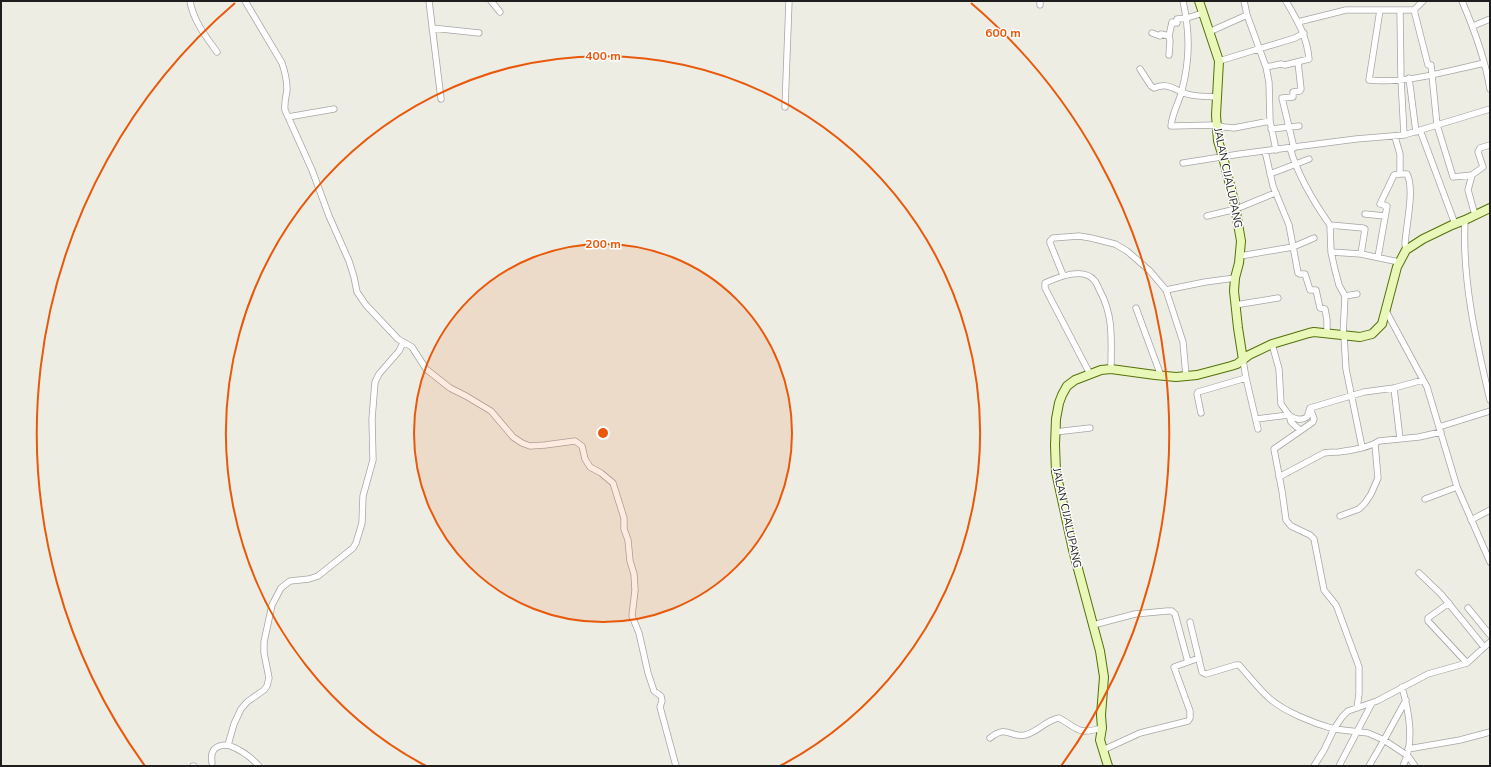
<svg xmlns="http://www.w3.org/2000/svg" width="1491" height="767" font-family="'Nunito Sans',sans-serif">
<rect width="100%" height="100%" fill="#eeede4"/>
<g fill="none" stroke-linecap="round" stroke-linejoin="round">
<defs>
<path id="street" d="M 190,1 C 193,20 206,37 217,52
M 245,1 L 282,63 C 285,72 287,81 287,90 C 286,97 284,103 285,110 L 312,170 L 329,216 L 349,261 L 354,277 L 357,292 L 366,305 L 398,339 L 412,347 L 426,369 L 450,388 L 466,396 L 491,411 L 513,437 L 522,443 L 530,446 L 545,445 L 575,441 L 582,446 L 585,459 L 590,467 L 601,473 L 613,483 L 624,518 L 624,529 L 628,540 L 630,561 L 634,574 L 635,590 L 632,616 L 639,633 L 648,673 L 654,691 L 661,696 L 662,701 L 660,707 L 676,766
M 429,1 L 441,99
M 491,1 L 500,12
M 1183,1 C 1190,33 1190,59 1182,90 C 1179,103 1172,113 1171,126 L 1216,125 L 1224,127 L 1234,128 L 1270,121
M 1244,1 L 1247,15 L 1266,67 L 1269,82 L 1270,121 L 1276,150
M 1462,1 C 1474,29 1485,58 1490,89
M 1040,5 L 1040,1
M 1380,10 L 1369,80 C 1407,84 1447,71 1484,63
M 1414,10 L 1428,65 L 1431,65 L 1437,125 L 1453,177 L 1472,175
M 1400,11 L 1401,79 L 1404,135
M 1298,22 L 1346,10 L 1414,10 L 1423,1
M 1473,26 L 1490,19
M 432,28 L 479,33
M 1209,32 L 1247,15
M 1152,33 L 1160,36 L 1161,34 L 1169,36
M 1169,55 L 1170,41 L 1169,36 L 1172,22 L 1177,23 L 1177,19 L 1187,18 L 1203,13
M 1219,61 L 1295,38 L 1304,33
M 1266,67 L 1281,64 L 1285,65 L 1309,59 C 1307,36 1297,20 1286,1
M 1140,69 L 1151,86 L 1154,88 C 1169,82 1174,90 1187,94 C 1196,97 1207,96 1216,97
M 1409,78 L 1416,132
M 785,107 L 789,1
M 288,117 L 334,109
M 1271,129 L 1299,126
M 1420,130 L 1455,224
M 1395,137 L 1400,154 L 1400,174 L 1407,174 C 1415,189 1406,226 1405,244 L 1406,250
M 1290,148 C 1298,176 1313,201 1330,225 L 1363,228 L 1365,229 L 1361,254 L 1399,262
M 1294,148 L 1282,98 L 1293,97 L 1293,92 L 1300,91 L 1301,89 L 1298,62
M 1265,151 L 1273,186 L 1289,225 L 1298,273 L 1300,274 L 1305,274 L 1310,290 L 1316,290 L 1320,308 L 1325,309 L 1327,320 L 1327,334
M 1183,163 L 1240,154 L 1356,139 L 1404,135 L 1490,109
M 1270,174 L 1309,159
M 1365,214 L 1385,216
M 1475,215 L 1468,190 L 1472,175 L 1483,167 L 1478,152 L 1480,148 L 1490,145
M 1207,216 L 1236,209 L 1275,193
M 1465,220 C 1462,280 1476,341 1490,400
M 1330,225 L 1331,252 L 1335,270 L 1339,285 L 1345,296 L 1343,335
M 1331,252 L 1361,254
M 1240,256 L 1293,247 L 1314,238
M 1378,257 L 1387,206 L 1380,204 L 1394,175 L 1400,174
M 1063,275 L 1050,243 L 1050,241 L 1053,238 L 1079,236 L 1091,238 L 1115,244 L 1127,251 L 1150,271 L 1166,290 L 1183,342 L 1186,376
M 1166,290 L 1205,282 L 1235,278
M 1345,296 L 1357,294
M 1235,305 L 1278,298
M 1136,308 L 1161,376
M 1386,311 L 1427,387 L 1457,487 L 1490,562
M 1344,336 L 1346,369 L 1362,447
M 1272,344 L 1279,369 L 1281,404 L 1289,415 L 1291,422 L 1300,430
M 1243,360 L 1246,378 L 1258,429
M 1090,374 L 1045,288 L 1045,283 C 1058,277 1083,267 1094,280 C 1097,283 1098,287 1100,291 C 1114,317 1111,340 1111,369
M 1394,388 L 1400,439
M 1310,408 L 1314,419 L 1313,422 L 1274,449 L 1282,491 L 1286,520 L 1291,526 L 1310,535 L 1314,539 L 1324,590 L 1336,605 L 1338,610 L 1359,667 L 1359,694 L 1357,708
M 1201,413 L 1197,394 L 1198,392 L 1246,378
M 1256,419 L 1289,415 C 1294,419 1301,421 1307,417 L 1310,408 L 1364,392 L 1394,388 L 1423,380
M 1439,427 L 1490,411
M 1055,432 L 1090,428
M 1279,477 L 1324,453 C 1330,452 1334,452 1339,452 C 1352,450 1368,448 1379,441 L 1419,437 L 1441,432
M 1425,499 L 1457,487
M 1340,516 L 1359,509 L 1365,503 L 1371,494 L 1378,478 L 1375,444
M 1471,520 L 1490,510
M 1419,573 L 1441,594 L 1484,647
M 1449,603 L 1428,618 L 1428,621 L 1467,663
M 1468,608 L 1490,635
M 1190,622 L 1202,672 L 1206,674 L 1236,665 L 1239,665 C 1249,676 1258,688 1269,698 C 1285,712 1313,723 1334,729 L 1342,717 L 1348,711 L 1377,701 L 1428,674 L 1467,663 L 1490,642
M 1093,625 L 1135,614 L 1167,611 L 1172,611 L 1175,614 L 1188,662
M 1402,687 C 1409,712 1415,742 1403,766
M 990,738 C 1007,724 1010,738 1025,735 C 1038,732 1046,720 1059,718 C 1079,729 1077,735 1102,728
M 1408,749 L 1460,740 L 1490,732
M 1103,750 L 1140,733 L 1188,721 L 1190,718 L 1190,711 L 1174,667 L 1199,658
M 212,763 C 210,750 215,745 228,745
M 193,766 L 194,766
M 259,766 C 251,757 239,749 228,745 L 234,724 L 241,709 L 247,702 L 264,690 L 267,686 L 269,678 L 264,653 L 264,642 L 272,605 L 281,588 L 290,581 L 309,579 L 318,576 L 353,548 L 356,543 L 362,523 L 363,496 L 373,460 L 372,419 L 375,382 L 379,374 L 399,351 L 403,343
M 1314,766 L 1324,750 L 1334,729 L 1368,733 L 1384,740 L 1406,700
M 1339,766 L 1372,703
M 1369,766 L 1384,740 L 1408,756 L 1415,766"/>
<path id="secondary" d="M 1199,1 L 1219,61 L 1216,115 L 1218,141 L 1223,157 L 1234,201 L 1241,241 L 1239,263 L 1235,278 L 1234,291 L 1238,328 L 1243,360
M 1108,766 L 1100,740 L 1102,728 L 1101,715 L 1104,677 L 1100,651 L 1073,550 L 1056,472 L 1055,445 L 1056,419 L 1059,403 L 1062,395 L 1067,386 L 1075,380 L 1101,370 L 1111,369 L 1155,375 L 1176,377 L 1197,375 L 1231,366 L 1237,364 L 1249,355 L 1272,344 L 1309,333 L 1314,332 L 1360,337 L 1372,334 L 1382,324 L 1397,267 L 1406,250 L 1423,239 L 1452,225 L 1465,220 L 1490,208"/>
</defs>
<use href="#street" stroke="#a5a5a5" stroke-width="7"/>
<use href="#secondary" stroke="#537108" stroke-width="10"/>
<use href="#street" stroke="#fff" stroke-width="5.5"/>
<use href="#secondary" stroke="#e9f7b9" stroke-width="8"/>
</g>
<circle cx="603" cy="433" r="189" fill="#e8590c" fill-opacity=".12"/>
<g fill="none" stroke="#e8590c" stroke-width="2">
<circle cx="603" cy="433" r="189"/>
<path d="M426 766A377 377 0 1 1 780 766"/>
<path d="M145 766A566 566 0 0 1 235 3M971 3A566 566 0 0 1 1061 766"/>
</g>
<g text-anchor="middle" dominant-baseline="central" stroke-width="3" stroke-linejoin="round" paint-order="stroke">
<g font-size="11" fill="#1e1e1e" stroke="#fff">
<text transform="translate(1228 178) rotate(78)">JALAN CIJALUPANG</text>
<text transform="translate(1067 518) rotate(78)">JALAN CIJALUPANG</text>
</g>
</g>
<circle cx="603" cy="433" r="6" fill="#e8590c" stroke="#fff" stroke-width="2"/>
<g font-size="12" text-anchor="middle" font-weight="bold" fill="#e8590c" stroke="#fff" stroke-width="3" stroke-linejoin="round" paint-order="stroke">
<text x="1003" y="37">600 m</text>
<text x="603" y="60">400 m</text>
<text x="603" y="248">200 m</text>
</g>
<rect width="1491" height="767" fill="none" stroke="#1e1e1e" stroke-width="4"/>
</svg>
